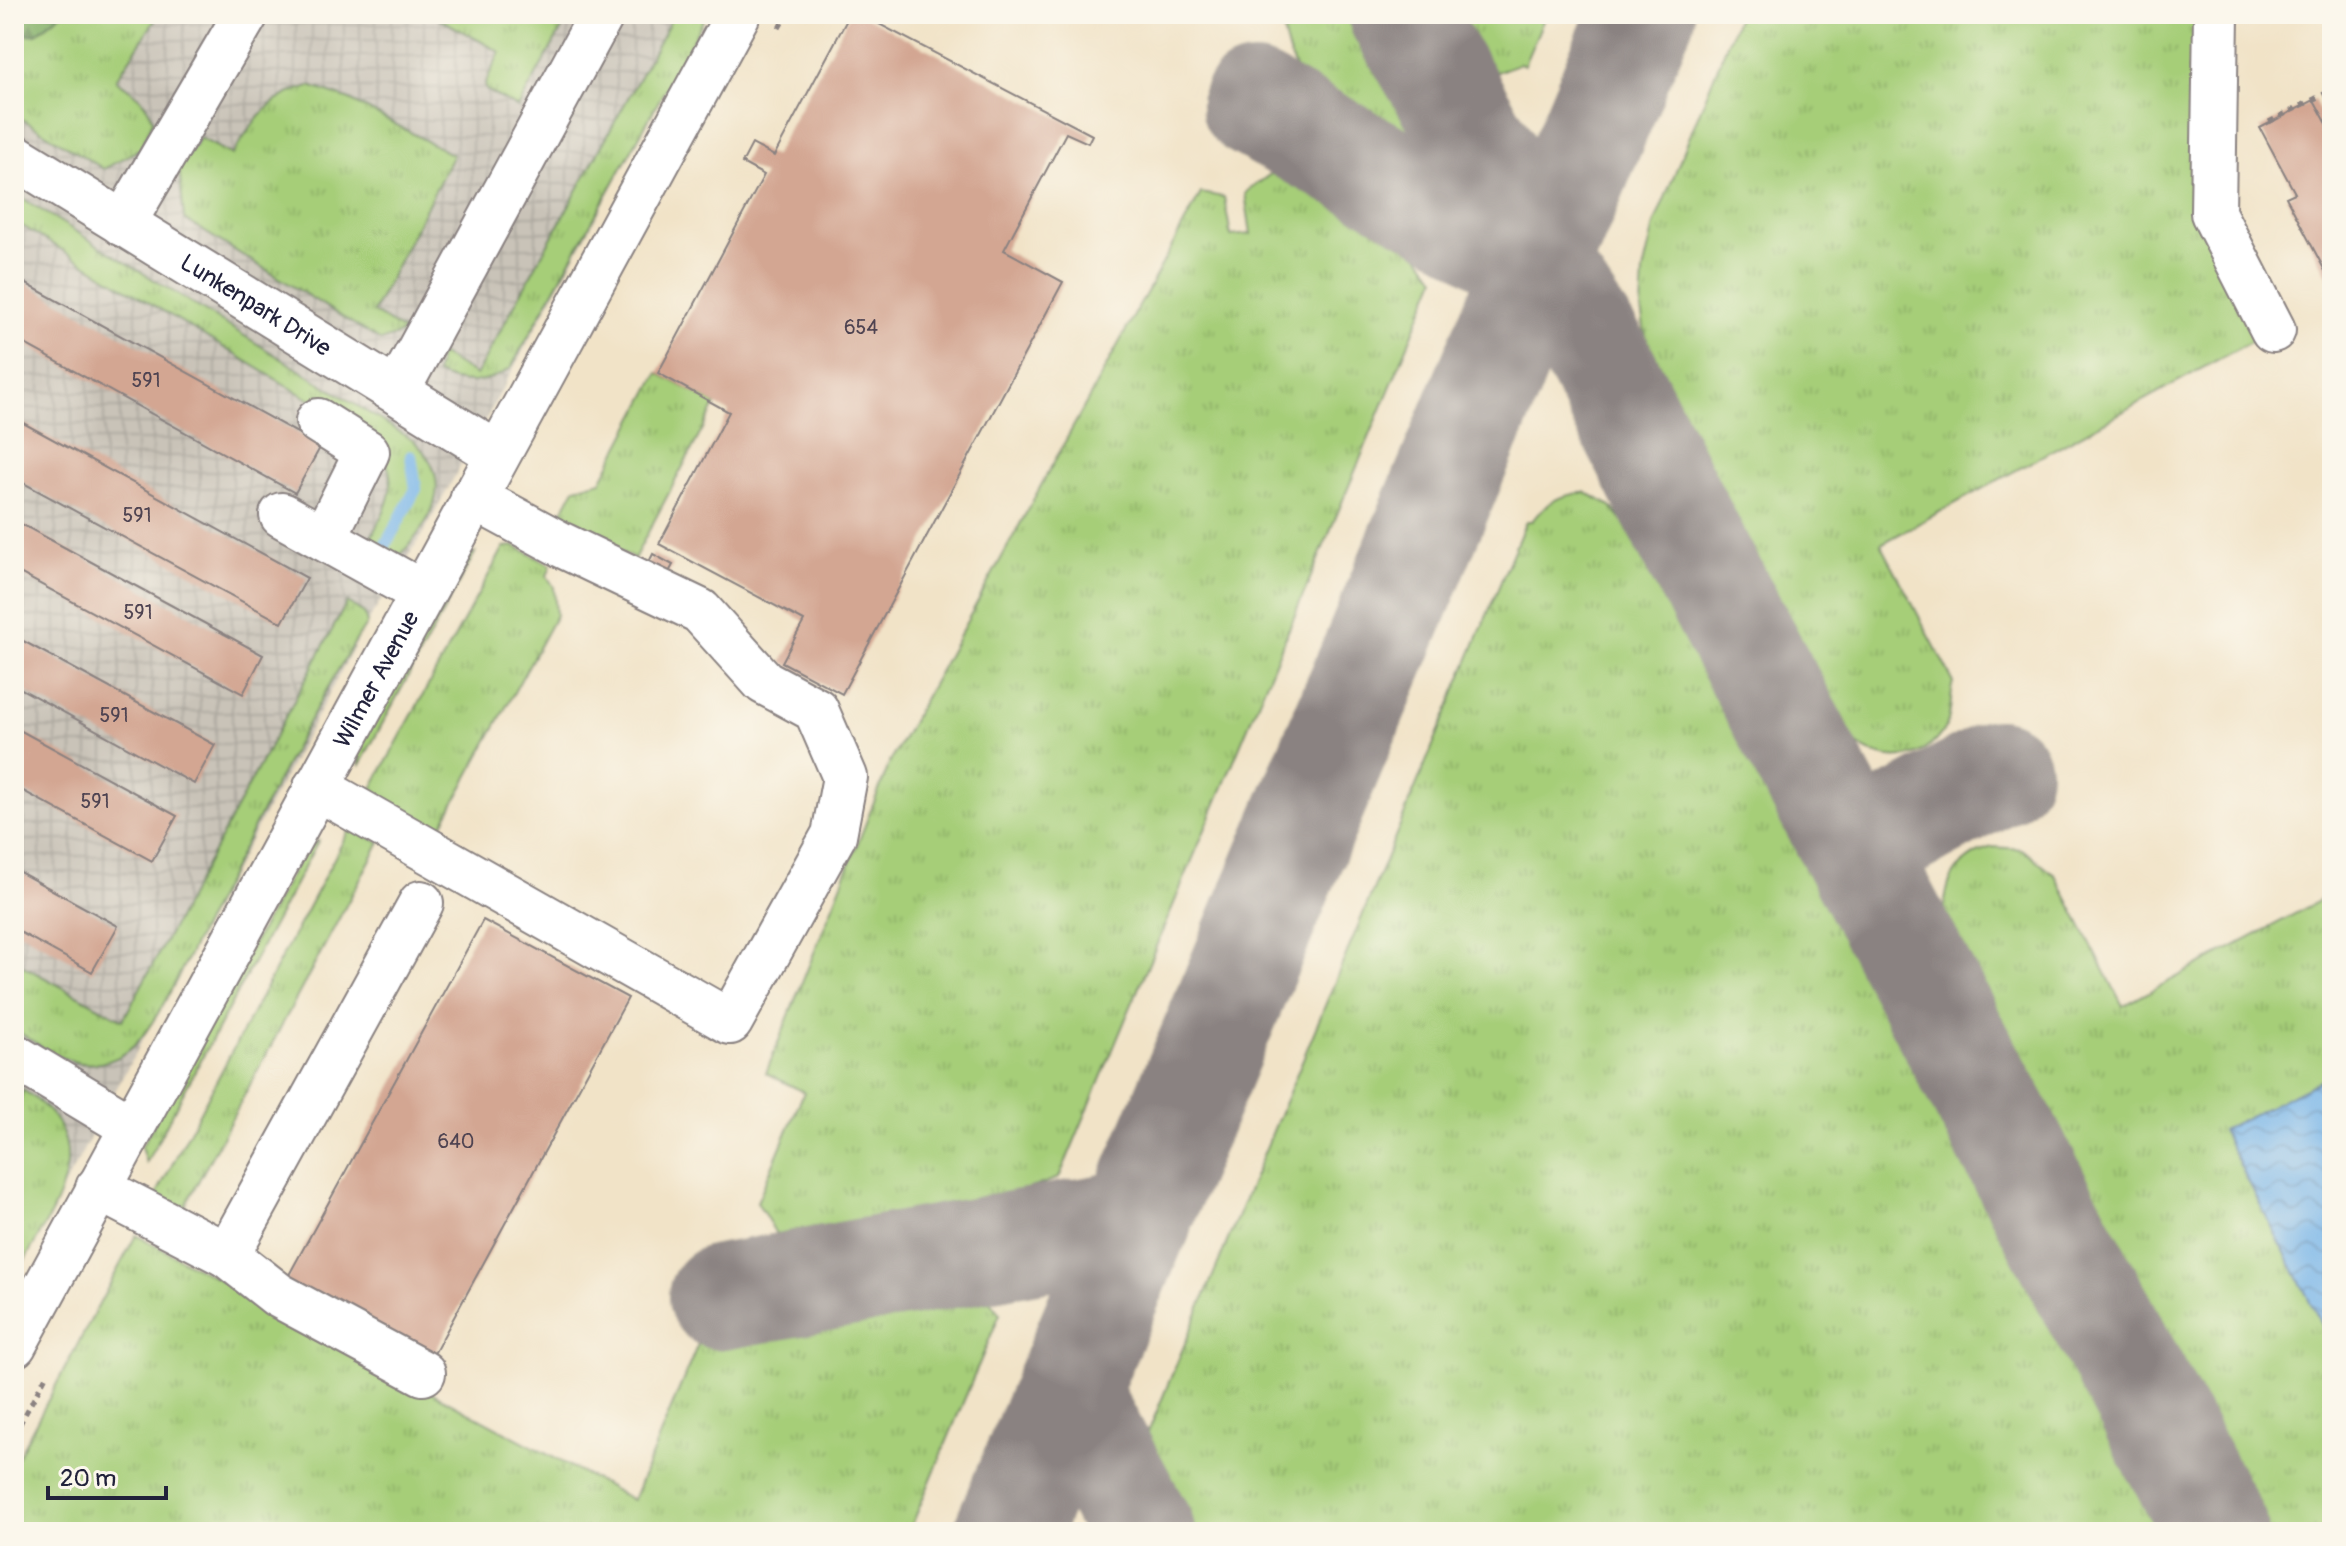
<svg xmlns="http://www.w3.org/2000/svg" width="2346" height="1546" font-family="Pangolin,sans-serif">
<defs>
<pattern id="industrial-grid" width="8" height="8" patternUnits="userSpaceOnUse" patternTransform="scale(2)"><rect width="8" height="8" fill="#c9c3b8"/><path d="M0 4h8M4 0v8" fill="none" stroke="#aca79f"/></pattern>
<pattern id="grass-tufts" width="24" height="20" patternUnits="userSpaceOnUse" patternTransform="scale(2)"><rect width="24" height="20" fill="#a6ce78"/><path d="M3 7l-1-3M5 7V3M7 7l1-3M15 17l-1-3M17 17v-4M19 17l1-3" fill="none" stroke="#8fb169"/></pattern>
<pattern id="forest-firs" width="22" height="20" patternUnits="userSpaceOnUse" patternTransform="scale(2)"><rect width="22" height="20" fill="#84b168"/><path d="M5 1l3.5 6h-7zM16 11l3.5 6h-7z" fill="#6c9057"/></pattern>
<pattern id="water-waves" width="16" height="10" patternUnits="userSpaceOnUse" patternTransform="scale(2)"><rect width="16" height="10" fill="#75b3e8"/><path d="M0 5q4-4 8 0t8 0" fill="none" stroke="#6091bd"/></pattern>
</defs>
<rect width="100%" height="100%" fill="#fbf7ec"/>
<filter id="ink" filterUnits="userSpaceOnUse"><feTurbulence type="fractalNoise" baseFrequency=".0125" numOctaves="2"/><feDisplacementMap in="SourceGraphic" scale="16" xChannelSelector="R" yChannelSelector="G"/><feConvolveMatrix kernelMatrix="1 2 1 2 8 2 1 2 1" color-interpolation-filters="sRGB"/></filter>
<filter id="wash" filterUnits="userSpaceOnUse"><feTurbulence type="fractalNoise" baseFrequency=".006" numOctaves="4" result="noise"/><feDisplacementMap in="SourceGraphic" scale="32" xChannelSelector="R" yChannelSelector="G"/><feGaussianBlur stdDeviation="1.8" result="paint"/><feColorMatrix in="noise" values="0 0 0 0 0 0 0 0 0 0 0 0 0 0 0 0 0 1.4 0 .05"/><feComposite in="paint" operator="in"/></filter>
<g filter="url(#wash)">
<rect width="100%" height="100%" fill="#f1e3c7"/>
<path fill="url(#industrial-grid)" d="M 14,14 L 707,14 L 427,527 L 367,623 L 14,1279 Z"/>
<path fill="url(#grass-tufts)" stroke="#64785a" stroke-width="2" d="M 61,14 L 159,14 L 116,80 C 134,92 147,100 153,121 L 140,149 L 104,169 L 14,114 L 14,35 L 36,34 Z
M 431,14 L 570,14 L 518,108 L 486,90 L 485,84 L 500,52 Z
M 674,14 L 707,14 L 511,368 C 486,385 463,386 436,374 L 440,354 L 476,375 Z
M 1280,14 L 1375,14 L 1429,115 L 1427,140 L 1405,154 C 1334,113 1293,105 1280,14 Z
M 1445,14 L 1546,14 L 1524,65 L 1520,63 L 1497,72 L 1472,66 Z
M 1739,14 L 2195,14 L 2254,340 L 1881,544 L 1954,683 C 1949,695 1953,712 1946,726 C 1921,772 1870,763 1840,729 L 1656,384 L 1661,380 L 1646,340 L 1641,309 L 1643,272 L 1654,225 Z
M 310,86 L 350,100 L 453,155 L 373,312 L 405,332 L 381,341 L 184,219 L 179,168 L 200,138 L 232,155 C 255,120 267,97 310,86 Z
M 1288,161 L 1388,215 L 1436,278 L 1059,1178 L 1019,1192 L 776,1234 L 757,1202 L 804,1092 L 766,1073 L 891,760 L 1201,193 L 1224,197 L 1231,236 L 1251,234 L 1245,193 Z
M 14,193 L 414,441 C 457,482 432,521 399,557 L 366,547 C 389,501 406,481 370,436 L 14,221 Z
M 658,373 L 716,404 L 634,559 L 559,518 L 575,488 L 601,481 Z
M 1585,492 L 1611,506 L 1620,518 L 1625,516 L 2165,1532 L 1197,1532 L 1147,1435 L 1526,521 L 1532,521 C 1548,500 1559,496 1585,492 Z
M 515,546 L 551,565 L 547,576 L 554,587 L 556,615 L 436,836 L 376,801 L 371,790 L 504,547 Z
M 475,553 L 360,765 L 356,753 L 463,556 Z
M 347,602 L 364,613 L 367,623 C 305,719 257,824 204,924 C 187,958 154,1034 125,1053 C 84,1080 48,1051 14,1029 L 14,961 L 123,1020 Z
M 349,830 L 380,842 L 184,1208 L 156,1195 Z
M 318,841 L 146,1163 L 141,1147 L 307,845 Z
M 1992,847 L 2022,849 L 2055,875 L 2123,1006 L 2326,897 L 2332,908 L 2332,1075 L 2222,1130 L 2332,1344 L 2332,1532 L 2266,1532 L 1945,926 C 1941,887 1953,860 1992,847 Z
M 23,1090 C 108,1144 51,1212 14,1279 L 14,1116 Z
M 136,1235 L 633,1500 L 698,1344 L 982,1291 L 1000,1314 L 909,1532 L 14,1532 L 14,1464 Z"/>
<path fill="url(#forest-firs)" stroke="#536a52" stroke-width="2" d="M 14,14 L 61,14 L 36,34 L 14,35 Z"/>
<path fill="url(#water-waves)" stroke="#4c6a92" stroke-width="2" d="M 2332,1075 L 2332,1344 L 2222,1130 Z"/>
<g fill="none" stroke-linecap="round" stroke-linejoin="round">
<path stroke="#75b3e8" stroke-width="12" d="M 380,555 L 416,489 L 411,456"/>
<path stroke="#8a8281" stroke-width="106" d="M 1401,14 L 1486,158 L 1537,265 L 1599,359 L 1700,559 L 2216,1532
M 1254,105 L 1458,217 L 1537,265
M 1855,850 L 1998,772
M 721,1297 L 1139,1221
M 1066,1390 L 1142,1532
M 1007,1532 L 1642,14"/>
</g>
<g id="blocks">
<path fill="#d3a692" d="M 850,14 L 860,14 L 1092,135 L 1088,143 L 1066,133 L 1004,250 L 1063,282 L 842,694 L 782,662 L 804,621 L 659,544 L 729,412 L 658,373 L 764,175 L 742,163 L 752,144 L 774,156 Z
M 2314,100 L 2332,133 L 2332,284 L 2286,197 L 2295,193 L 2260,128 Z
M 14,277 L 321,446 L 295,493 L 14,338 Z
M 14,418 L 307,578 L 282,623 L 14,478 Z
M 14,520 L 263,655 L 243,694 L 14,570 Z
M 653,554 L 673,565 L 667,576 L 647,566 Z
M 14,636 L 215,745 L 194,784 L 14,685 Z
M 14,727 L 177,816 L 152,861 L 14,786 Z
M 14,869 L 118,926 L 92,972 L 14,929 Z
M 483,920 L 628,998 L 429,1363 L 284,1284 Z"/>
</g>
</g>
<g filter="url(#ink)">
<use href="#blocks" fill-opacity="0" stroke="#8a8281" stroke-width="2"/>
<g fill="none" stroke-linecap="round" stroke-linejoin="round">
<defs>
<g id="minor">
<path d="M 2216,14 L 2213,213 L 2273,330"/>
<path id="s1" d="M 14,156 L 496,453"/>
<path d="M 123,224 L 246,14"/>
<path d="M 397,391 L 602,14"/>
<path d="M 318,421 L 367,452 L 324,538"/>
<path d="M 282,515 L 421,592"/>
<path d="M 316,787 L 730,1022 L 834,835 L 845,777 L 816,710 L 764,682 L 700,611 L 562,545 L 473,497"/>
<path d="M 14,1056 L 132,1127"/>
<path d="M 98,1188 L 227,1255 L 421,903"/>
<path d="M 227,1255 L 278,1295 L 423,1373"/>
<path id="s2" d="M 14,1345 L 738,14"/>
</g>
</defs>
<use href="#minor" stroke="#8a8281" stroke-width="48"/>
<path stroke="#8a8281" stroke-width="5" stroke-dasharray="6 6" stroke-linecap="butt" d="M 779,28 L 787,14
M 2269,122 L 2332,90
M 14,1435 L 48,1372"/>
<use href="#minor" stroke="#fff" stroke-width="44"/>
</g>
</g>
<g text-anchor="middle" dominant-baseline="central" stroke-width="7" stroke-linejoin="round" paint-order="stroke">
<g font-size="20" fill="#4e4351">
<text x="861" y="327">654</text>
<text x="146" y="380">591</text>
<text x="137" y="515">591</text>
<text x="138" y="612">591</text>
<text x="114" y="715">591</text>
<text x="95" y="801">591</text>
<text x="456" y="1141">640</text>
</g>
<g font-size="24" fill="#22223b" stroke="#fbf7ec">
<text stroke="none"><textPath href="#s1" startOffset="284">Lunkenpark Drive</textPath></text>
<text stroke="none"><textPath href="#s2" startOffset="758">Wilmer Avenue</textPath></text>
</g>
</g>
<rect width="2346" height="1546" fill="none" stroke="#fbf7ec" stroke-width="48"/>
<path d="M48 1486v12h118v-12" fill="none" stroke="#22223b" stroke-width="4"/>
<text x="60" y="1486" font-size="24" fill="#22223b" stroke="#fbf7ec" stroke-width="6" paint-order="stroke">20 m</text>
</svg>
